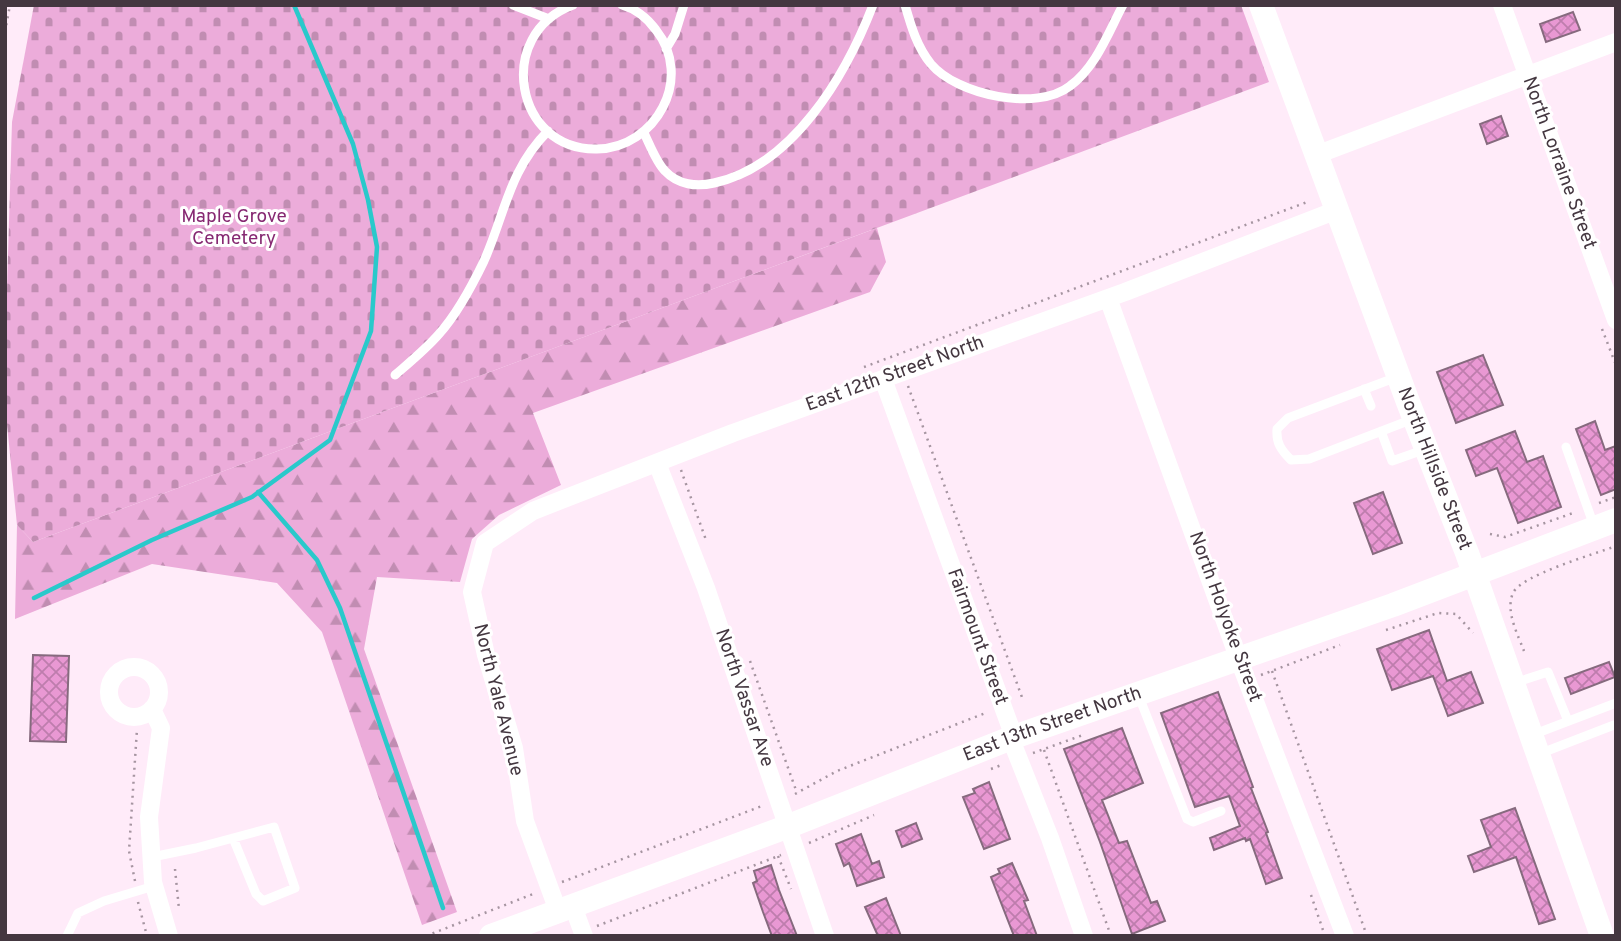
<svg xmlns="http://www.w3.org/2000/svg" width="1621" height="941" font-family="Overpass,sans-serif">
<defs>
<pattern id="forest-firs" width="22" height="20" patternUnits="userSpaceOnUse" patternTransform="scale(1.75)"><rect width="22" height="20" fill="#ecacda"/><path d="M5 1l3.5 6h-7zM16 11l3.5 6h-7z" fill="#c18db2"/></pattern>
<pattern id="cemetery-stones" width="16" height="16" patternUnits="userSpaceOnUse" patternTransform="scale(1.75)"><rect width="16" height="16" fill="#ecacda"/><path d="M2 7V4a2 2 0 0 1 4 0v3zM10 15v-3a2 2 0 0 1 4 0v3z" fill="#c18db2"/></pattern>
<pattern id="building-cross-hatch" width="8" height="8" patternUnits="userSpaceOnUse" patternTransform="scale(1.75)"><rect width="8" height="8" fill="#e998d3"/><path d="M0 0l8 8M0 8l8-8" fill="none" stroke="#be7dad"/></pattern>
</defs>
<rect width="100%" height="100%" fill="#ffebf9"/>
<path fill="url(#forest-firs)" d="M 877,228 L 886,262 L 870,292 L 533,413 L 561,485 L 499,515 L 472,539 L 460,582 L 377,577 L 364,649 L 457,912 L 422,925 L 322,632 L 277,583 L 152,564 L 15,619 L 17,525 L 33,542 Z"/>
<path fill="url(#cemetery-stones)" d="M 34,5 L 1241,5 L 1269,82 L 33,542 L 17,525 L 5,404 L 5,355 L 12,122 Z"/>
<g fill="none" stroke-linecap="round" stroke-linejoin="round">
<path stroke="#29c9cb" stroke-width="4.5" d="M 258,492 L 317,560 L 340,608 L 443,908
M 34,598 L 152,540 L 252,497 L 330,440 L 371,331 L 377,247 L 368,200 L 353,144 L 294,5"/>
</g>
<path fill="url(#building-cross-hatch)" stroke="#866a7e" stroke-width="2" d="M 1573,12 L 1580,30 L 1546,42 L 1540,24 Z
M 1501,116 L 1508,136 L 1487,144 L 1480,124 Z
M 1483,355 L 1503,405 L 1456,423 L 1437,372 Z
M 1595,421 L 1605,450 L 1616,446 L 1616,489 L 1601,495 L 1576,429 Z
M 1515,431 L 1527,462 L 1543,456 L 1561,507 L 1518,523 L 1497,468 L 1476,476 L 1466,450 Z
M 1383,492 L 1402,543 L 1373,554 L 1354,503 Z
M 1429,630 L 1447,681 L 1471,672 L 1483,703 L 1448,716 L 1433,676 L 1392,690 L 1377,649 Z
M 33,655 L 69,656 L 66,742 L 30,741 Z
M 1609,662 L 1615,677 L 1571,694 L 1565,678 Z
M 1218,692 L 1253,787 L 1251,788 L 1268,832 L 1266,833 L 1282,878 L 1266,884 L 1250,839 L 1246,841 L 1245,838 L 1214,850 L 1210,838 L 1240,826 L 1229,796 L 1195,807 L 1161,713 Z
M 1122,728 L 1143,783 L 1102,800 L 1119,843 L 1127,841 L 1151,903 L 1157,901 L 1165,921 L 1132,934 L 1100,842 L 1064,749 Z
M 989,782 L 1010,839 L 984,849 L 963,797 L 975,793 L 973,789 Z
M 1515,808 L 1555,919 L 1539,924 L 1516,857 L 1474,872 L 1468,856 L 1491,847 L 1481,820 Z
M 916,823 L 922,839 L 902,847 L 896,831 Z
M 861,834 L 872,864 L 879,861 L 884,877 L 857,886 L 849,863 L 844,866 L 836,844 Z
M 1012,863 L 1028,900 L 1024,901 L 1037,936 L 1014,936 L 991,877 L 1000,873 L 998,869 Z
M 771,865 L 779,890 L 797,936 L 772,936 L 763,912 L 753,883 L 757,881 L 754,871 Z
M 886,898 L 901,936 L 878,936 L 865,907 Z"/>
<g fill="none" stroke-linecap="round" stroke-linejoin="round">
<path stroke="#a695a1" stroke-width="2.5" stroke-dasharray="2 5" stroke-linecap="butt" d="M 5,32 L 10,5
M 1602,329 L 1616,365
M 864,367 L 1310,201
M 908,386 L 1023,700
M 681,470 L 706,540
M 1599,503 L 1616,497
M 1490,534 L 1505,537 L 1576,512
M 1386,630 L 1438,613 L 1456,614 L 1473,633
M 1524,651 C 1518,635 1505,611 1513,593 C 1521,575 1595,554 1616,546
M 750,661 L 797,793
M 1272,671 L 1367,936
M 1261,675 L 1340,645
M 1044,750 L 1111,936
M 1033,753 L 1083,735
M 991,769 L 1004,764
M 795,794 L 837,771 L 988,712
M 809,843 L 874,815
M 778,856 L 791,889
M 175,869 L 179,909
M 135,881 L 129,851 L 137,729
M 562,882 L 762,806
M 1311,895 L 1325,936
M 138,902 L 147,936
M 597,926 L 781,855
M 426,936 L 533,894"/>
<path stroke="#fff" stroke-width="9" d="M 513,5 L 549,19
M 573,5 C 494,34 515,151 597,149 C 656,148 694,78 656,30 C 648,19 636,9 622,5
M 905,5 C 911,26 917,47 931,64 C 957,95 1037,112 1070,86 C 1096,67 1108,33 1123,5
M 666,49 L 675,34 L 684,5
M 644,133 C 650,145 656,162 665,171 C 678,185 697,187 714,183 C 793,166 846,75 873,5
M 395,375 C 410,362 426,349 439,334 C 457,314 472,286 484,261 C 505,214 509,170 548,131
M 1397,377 L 1288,418 L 1277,429 C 1276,443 1281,450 1291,460 L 1309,459 L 1413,419
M 1364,389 L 1371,406
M 1381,431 L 1392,461 L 1426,449
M 1566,447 L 1594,526
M 1514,683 L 1548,672 L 1568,721
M 1138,694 L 1187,819 L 1193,822 L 1221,811
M 1532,735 L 1616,703
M 1539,754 L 1614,725
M 152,857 L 196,848 L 274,827 L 295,888 L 263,901 L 256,894 L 233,838
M 67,936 L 78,913 L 104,901 L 154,886"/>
<path stroke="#fff" stroke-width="18" d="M 1502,5 L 1616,320
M 1316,155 L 1616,42
M 1108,298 L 1239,660 L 1345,936
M 883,379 L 1014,737 L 1014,747 L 1050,838 L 1084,936
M 657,463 L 706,588 L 825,936
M109 692a25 25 0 1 1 50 0a25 25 0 1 1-50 0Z
M 152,709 L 161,728 L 149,817 L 153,882 L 169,936
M 573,906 L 584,936
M 558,911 L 525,821 L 514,748 L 486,655 L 472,592 L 485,543 L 533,511 L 733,433 L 1125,292 L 1337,210"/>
<g stroke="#fff" stroke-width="24">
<path id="s1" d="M 1261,5 L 1408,402 L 1467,553 L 1602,936"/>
<path id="s2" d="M 491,936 L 789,826 L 1014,737 L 1393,605 L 1616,520"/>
</g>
</g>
<g text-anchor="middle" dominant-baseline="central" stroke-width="6" stroke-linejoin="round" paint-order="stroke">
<g font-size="19" fill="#443740" stroke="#fff">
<text transform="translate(1559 163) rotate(70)">North Lorraine Street</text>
<text transform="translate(895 374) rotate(-20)">East 12th Street North</text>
<text stroke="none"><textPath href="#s1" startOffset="495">North Hillside Street</textPath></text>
<text transform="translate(1225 617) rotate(70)">North Holyoke Street</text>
<text transform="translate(977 637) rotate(70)">Fairmount Street</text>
<text transform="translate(744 698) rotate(71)">North Vassar Ave</text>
<text transform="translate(498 700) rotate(76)">North Yale Avenue</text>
<text stroke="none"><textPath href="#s2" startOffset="600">East 13th Street North</textPath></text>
</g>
<g font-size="19" fill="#862972" stroke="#fff">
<text x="234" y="217">Maple Grove<tspan x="234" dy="22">Cemetery</tspan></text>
</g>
</g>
<rect width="1621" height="941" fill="none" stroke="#443740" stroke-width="14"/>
</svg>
